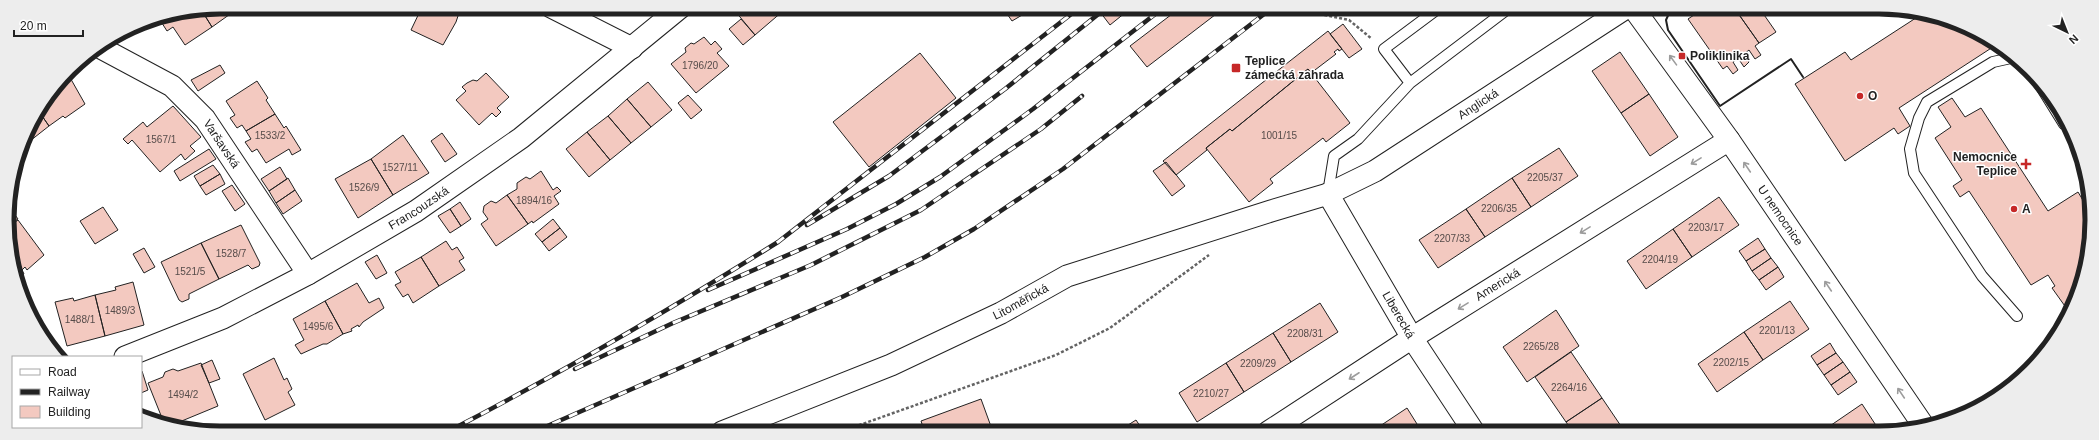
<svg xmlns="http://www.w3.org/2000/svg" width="2099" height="440" font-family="Arial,sans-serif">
<rect width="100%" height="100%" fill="#fff"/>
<path fill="#f3c9c0" stroke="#222" d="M 220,7 L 240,7 L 212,27 L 202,11 Z
M 422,7 L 461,7 L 456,22 L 443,45 L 411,30 Z
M 739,8 L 780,8 L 783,11 L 755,35 L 735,11 Z
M 1003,8 L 1034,8 L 1012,21 Z
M 1097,8 L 1131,8 L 1110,25 Z
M 1180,8 L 1224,8 L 1147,67 L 1130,46 Z
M 1703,9 L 1735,9 L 1759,43 L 1755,46 L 1761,55 L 1755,59 L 1749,50 L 1744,54 L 1749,62 L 1744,67 L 1738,58 L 1733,62 L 1738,70 L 1733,74 L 1727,66 L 1723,69 L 1688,19 Z
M 1735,9 L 1760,9 L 1776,32 L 1759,43 Z
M 202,11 L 212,27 L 185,45 L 173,27 L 167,31 L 160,20 Z
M 1922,14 L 1985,35 L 1996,45 L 1899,108 L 1910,126 L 1898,134 L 1894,128 L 1845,161 L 1795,84 L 1845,52 L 1851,60 Z
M 741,19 L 755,35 L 743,45 L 729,29 Z
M 1343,24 L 1362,49 L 1349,58 L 1330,34 Z
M 1328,31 L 1342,49 L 1339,51 L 1338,49 L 1334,52 L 1336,54 L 1311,73 L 1308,69 L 1232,131 L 1230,129 L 1206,148 L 1207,150 L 1176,175 L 1163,161 Z
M 704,37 L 711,45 L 715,41 L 722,49 L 717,53 L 729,66 L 696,93 L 671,64 L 686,52 L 685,48 L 691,43 L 694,44 Z
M 1620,52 L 1649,94 L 1621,113 L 1592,71 Z
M 920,53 L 956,98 L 869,167 L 833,122 Z
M 220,65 L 225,73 L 198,91 L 191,80 Z
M 1308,69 L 1350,123 L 1326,142 L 1323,138 L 1270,179 L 1273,183 L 1249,202 L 1206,148 L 1230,129 L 1232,131 Z
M 486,73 L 509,97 L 497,108 L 501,112 L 496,117 L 492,113 L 479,125 L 456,100 L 466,91 L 462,87 L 467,83 L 473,80 L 477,81 Z
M 68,74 L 85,104 L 65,118 L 63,116 L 49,126 L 40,113 L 64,77 Z
M 257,81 L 268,98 L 266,100 L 275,114 L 246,131 L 242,125 L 237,128 L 230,118 L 235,115 L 226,101 Z
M 648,82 L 672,110 L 651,127 L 627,99 Z
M 1649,94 L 1678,137 L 1650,156 L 1621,113 Z
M 688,95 L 702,110 L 691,119 L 678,103 Z
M 1952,98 L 1965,117 L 1981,108 L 2048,211 L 2078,192 L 2087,207 L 2090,248 L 2069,316 L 2065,311 L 2067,309 L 2052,288 L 2055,286 L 2048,275 L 2031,285 L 1969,191 L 1960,197 L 1953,186 L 1962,180 L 1935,138 L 1951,127 L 1938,107 Z
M 627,99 L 651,127 L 631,143 L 608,116 Z
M 173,106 L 201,137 L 190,146 L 195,151 L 185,160 L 181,154 L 160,172 L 132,140 L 128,144 L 123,139 L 143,122 L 147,127 Z
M 40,113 L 49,126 L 21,148 L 23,138 Z
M 275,114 L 284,128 L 286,126 L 301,150 L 292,155 L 289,149 L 266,163 L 257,149 L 252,152 L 245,142 L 251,139 L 246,131 Z
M 608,116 L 631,143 L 610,160 L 587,132 Z
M 587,132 L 610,160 L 589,177 L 566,149 Z
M 442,133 L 457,154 L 445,162 L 431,141 Z
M 403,135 L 429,173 L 393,195 L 371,159 Z
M 1559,148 L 1578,176 L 1531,207 L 1512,178 Z
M 209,149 L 216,159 L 180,181 L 174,171 Z
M 371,159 L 393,195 L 358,218 L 335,179 Z
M 1166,162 L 1185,186 L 1172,196 L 1153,171 Z
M 213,165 L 220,174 L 200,186 L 194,176 Z
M 280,167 L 287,179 L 269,191 L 261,179 Z
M 541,171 L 553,190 L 557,187 L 561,191 L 554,196 L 559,204 L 533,223 L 532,221 L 528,224 L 507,195 L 517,189 L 517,183 L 526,177 L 530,179 Z
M 220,174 L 225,184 L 206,195 L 200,186 Z
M 288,178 L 295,190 L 276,203 L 269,191 Z
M 1512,178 L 1531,207 L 1485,237 L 1466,209 Z
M 232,185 L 245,204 L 235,211 L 222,191 Z
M 295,190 L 302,201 L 283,214 L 276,203 Z
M 507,195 L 528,224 L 496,246 L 481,224 L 488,219 L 483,212 L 484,206 L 491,201 L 496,203 Z
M 1719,197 L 1739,225 L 1692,257 L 1673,229 Z
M 460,202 L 471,219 L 461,226 L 450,209 Z
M 8,205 L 18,219 L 10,225 L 7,206 Z
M 103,207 L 118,230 L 95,244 L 80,221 Z
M 450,209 L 461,226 L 450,233 L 438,216 Z
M 1466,209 L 1485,237 L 1438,268 L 1419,240 Z
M 553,219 L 560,228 L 542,242 L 535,234 Z
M 18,220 L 44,255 L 27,270 L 25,267 L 22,270 L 24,274 L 17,279 L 10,226 Z
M 241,225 L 260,263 L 259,266 L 252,269 L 248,265 L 219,279 L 201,243 Z
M 560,228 L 567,237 L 549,251 L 542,242 Z
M 1673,229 L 1692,257 L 1646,289 L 1627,261 Z
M 1758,238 L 1765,249 L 1746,261 L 1739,251 Z
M 446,241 L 452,250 L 457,247 L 464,258 L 459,261 L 465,270 L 439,286 L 421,257 Z
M 201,243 L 219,279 L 189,294 L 189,299 L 182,302 L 179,300 L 161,262 Z
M 144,248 L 155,267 L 144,273 L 133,254 Z
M 1765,249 L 1771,258 L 1752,271 L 1746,261 Z
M 377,255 L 387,273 L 376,279 L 365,262 Z
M 421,257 L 439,286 L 413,303 L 408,294 L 403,297 L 395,285 L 401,282 L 395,272 Z
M 1771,258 L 1778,267 L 1759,280 L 1752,271 Z
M 1778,267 L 1784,277 L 1766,290 L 1759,280 Z
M 133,282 L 144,325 L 105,336 L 95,295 L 116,290 L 115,287 Z
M 357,283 L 369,303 L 379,298 L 384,308 L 363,322 L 359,327 L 358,325 L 351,329 L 352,331 L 343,334 L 325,301 Z
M 95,295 L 105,336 L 67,346 L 55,302 L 73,298 L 74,301 Z
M 325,301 L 343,334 L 327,344 L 323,344 L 301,354 L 295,345 L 304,340 L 293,319 Z
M 1790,301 L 1809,329 L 1763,360 L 1744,332 Z
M 1320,303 L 1338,332 L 1291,362 L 1273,333 Z
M 1556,310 L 1579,346 L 1527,382 L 1503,347 Z
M 1744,332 L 1763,360 L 1717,392 L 1698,364 Z
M 1273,333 L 1291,362 L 1244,392 L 1226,363 Z
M 1830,343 L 1836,353 L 1817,365 L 1811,356 Z
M 1571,352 L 1602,398 L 1566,422 L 1535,377 Z
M 1836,353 L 1843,362 L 1824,375 L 1817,365 Z
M 274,358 L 284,380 L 287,378 L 292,389 L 288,392 L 295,405 L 265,420 L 243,374 Z
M 212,360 L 220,379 L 209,383 L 201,365 Z
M 1843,362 L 1850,372 L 1831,385 L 1824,375 Z
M 201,363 L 218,406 L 172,425 L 164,423 L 148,383 L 163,377 L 165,372 L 173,369 L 178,371 Z
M 1226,363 L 1244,392 L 1197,422 L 1179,393 Z
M 142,371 L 148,390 L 141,393 L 141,372 Z
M 1850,372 L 1857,382 L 1838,395 L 1831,385 Z
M 1602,398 L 1625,432 L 1573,432 L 1566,422 Z
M 981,399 L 993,432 L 925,432 L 921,421 Z
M 1862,404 L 1881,433 L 1821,432 Z
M 1407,408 L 1422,432 L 1371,432 Z
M 1136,420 L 1144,432 L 1117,432 Z
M 922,424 L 925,432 L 901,432 Z"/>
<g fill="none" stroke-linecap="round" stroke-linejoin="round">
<defs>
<path id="lane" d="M 2011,58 L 1993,62 L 1927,102 L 1919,118 L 1910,149 L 1914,173 L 1982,276 L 2017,316
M 2038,82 L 2064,124
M 1410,83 L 1384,49 L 1439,8
M 1328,193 L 1334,156 L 1358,139 L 1410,83 L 1509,8"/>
<g id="street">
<path d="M 551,7 L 632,48"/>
<path id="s1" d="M 1634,9 L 1729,140 L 1923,425"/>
<path id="s2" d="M 101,48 L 172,86 L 205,119 L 308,274"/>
<path id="s3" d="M 1328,194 L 1412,338 L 1474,432"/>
<path id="s4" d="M 125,357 L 223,318 L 308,274 L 416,211 L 521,138 L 681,7"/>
<path id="s5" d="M 722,432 L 891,365 L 1001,313 L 1067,276 L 1271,211 L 1328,194 L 1375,171 L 1626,8"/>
<path id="s6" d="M 1268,432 L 1412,338 L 1729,140"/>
</g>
</defs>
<use href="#lane" stroke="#222" stroke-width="12"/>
<use href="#street" stroke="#222" stroke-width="23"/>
<path stroke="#646464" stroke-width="2.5" stroke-dasharray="3 2" stroke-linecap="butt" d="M 1295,9 L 1349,20 L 1372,39
M 840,432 L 1056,355 L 1110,328 L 1209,255"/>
<use href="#lane" stroke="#fff" stroke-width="10"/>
<use href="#street" stroke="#fff" stroke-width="21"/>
<defs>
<path id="rail" d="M 807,225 L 889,176 L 1005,89 L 1106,8
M 708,290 L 847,229 L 896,204 L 940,177 L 1033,109 L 1163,8
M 575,369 L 673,323 L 811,265 L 921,210 L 1041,129 L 1082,96
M 449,431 C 561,373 671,309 778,242 L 1079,8
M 536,431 L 842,297 L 925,257 L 974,229 L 1063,169 L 1272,8"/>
</defs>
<use href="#rail" stroke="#222" stroke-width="4.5"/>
<use href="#rail" stroke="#fff" stroke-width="3" stroke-dasharray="9" stroke-linecap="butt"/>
<path stroke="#222" stroke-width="2" d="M 1671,9 L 1666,20 L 1668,30 L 1720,106 L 1791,59 L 1803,77"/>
<path stroke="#c62828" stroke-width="1" stroke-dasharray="14 3 2 3" stroke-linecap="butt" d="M 1678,9 L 1695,14
M 1692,9 L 1700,11"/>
</g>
<defs><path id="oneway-shaft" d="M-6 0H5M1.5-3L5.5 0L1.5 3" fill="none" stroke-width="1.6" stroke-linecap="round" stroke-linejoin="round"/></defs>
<g stroke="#9c9c9c">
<use href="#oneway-shaft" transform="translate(1673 60) rotate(-126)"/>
<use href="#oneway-shaft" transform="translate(1696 161) rotate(148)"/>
<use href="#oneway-shaft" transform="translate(1747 167) rotate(-124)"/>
<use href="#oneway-shaft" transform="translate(1585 230) rotate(148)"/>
<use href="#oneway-shaft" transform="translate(1828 286) rotate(-124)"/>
<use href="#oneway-shaft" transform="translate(1463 306) rotate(148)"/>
<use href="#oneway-shaft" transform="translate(1354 376) rotate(147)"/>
<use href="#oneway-shaft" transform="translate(1901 393) rotate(-124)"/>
</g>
<g fill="#c62828" stroke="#fff" stroke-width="1.5">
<rect x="1678" y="52" width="8" height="8" rx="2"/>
<rect x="1231" y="63" width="10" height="10" rx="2"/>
<circle cx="1860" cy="96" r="4"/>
<path d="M2024 158h4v4h4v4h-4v4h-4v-4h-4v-4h4z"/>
<circle cx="2014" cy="209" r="4"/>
</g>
<g text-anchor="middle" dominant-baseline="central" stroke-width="3" stroke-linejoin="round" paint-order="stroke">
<g font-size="10" fill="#564c4a">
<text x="700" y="65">1796/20</text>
<text x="270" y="135">1533/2</text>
<text x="1279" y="135">1001/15</text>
<text x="161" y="139">1567/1</text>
<text x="400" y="167">1527/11</text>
<text x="1545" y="177">2205/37</text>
<text x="364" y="187">1526/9</text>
<text x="534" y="200">1894/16</text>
<text x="1499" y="208">2206/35</text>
<text x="1706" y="227">2203/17</text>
<text x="1452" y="238">2207/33</text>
<text x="231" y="253">1528/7</text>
<text x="1660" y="259">2204/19</text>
<text x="190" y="271">1521/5</text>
<text x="120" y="310">1489/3</text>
<text x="80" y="319">1488/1</text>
<text x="318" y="326">1495/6</text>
<text x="1777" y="330">2201/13</text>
<text x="1305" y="333">2208/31</text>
<text x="1541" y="346">2265/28</text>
<text x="1731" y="362">2202/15</text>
<text x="1258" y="363">2209/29</text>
<text x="1569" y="387">2264/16</text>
<text x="1211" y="393">2210/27</text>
<text x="183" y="394">1494/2</text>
</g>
<g font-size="12" font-weight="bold" fill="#222" stroke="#fff" text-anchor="start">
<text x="1690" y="56">Poliklinika</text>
<text x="1245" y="61">Teplice<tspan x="1245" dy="14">zámecká zahrada</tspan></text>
<text x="1868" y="96">O</text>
<text x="2017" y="157" text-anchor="end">Nemocnice<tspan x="2017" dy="14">Teplice</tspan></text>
<text x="2022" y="209">A</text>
</g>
<g font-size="12" fill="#222" stroke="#fff">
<text stroke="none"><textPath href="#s5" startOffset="828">Anglická</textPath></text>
<text stroke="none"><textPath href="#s2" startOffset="157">Varšavská</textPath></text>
<text stroke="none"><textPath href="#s4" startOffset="330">Francouzská</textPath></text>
<text stroke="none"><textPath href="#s1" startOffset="253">U nemocnice</textPath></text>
<text stroke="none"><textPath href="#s6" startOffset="273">Americká</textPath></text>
<text stroke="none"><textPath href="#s5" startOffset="326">Litoměřická</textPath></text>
<text stroke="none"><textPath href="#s3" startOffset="140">Liberecká</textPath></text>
</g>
</g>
<path d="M0 0H2099V440H0ZM220 14H1879A206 206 0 0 1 2085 220V220A206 206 0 0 1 1879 426H220A206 206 0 0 1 14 220V220A206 206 0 0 1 220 14Z" fill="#ededed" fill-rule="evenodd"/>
<path fill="none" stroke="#222" stroke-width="5" d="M220 14H1879A206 206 0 0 1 2085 220V220A206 206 0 0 1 1879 426H220A206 206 0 0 1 14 220V220A206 206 0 0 1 220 14Z"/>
<rect x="12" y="356" width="130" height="72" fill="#ffffff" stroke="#a7a7a7"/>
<rect x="20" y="369" width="20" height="6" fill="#ffffff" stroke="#a7a7a7"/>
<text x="48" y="376" font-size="12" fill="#222222">Road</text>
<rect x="20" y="389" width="20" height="6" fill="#222222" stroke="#a7a7a7"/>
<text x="48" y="396" font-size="12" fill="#222222">Railway</text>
<rect x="20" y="406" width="20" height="12" fill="#f3c9c0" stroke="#a7a7a7"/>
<text x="48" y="416" font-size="12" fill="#222222">Building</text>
<g transform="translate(2067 32) rotate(137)" stroke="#ffffff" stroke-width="3" paint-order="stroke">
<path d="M0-3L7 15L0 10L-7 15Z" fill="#222222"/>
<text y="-6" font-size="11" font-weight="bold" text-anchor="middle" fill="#222222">N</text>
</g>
<path d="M14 30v6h69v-6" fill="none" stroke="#222222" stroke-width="2"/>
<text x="20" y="30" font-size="12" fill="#222222" stroke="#ffffff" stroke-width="3" paint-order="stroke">20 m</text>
</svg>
